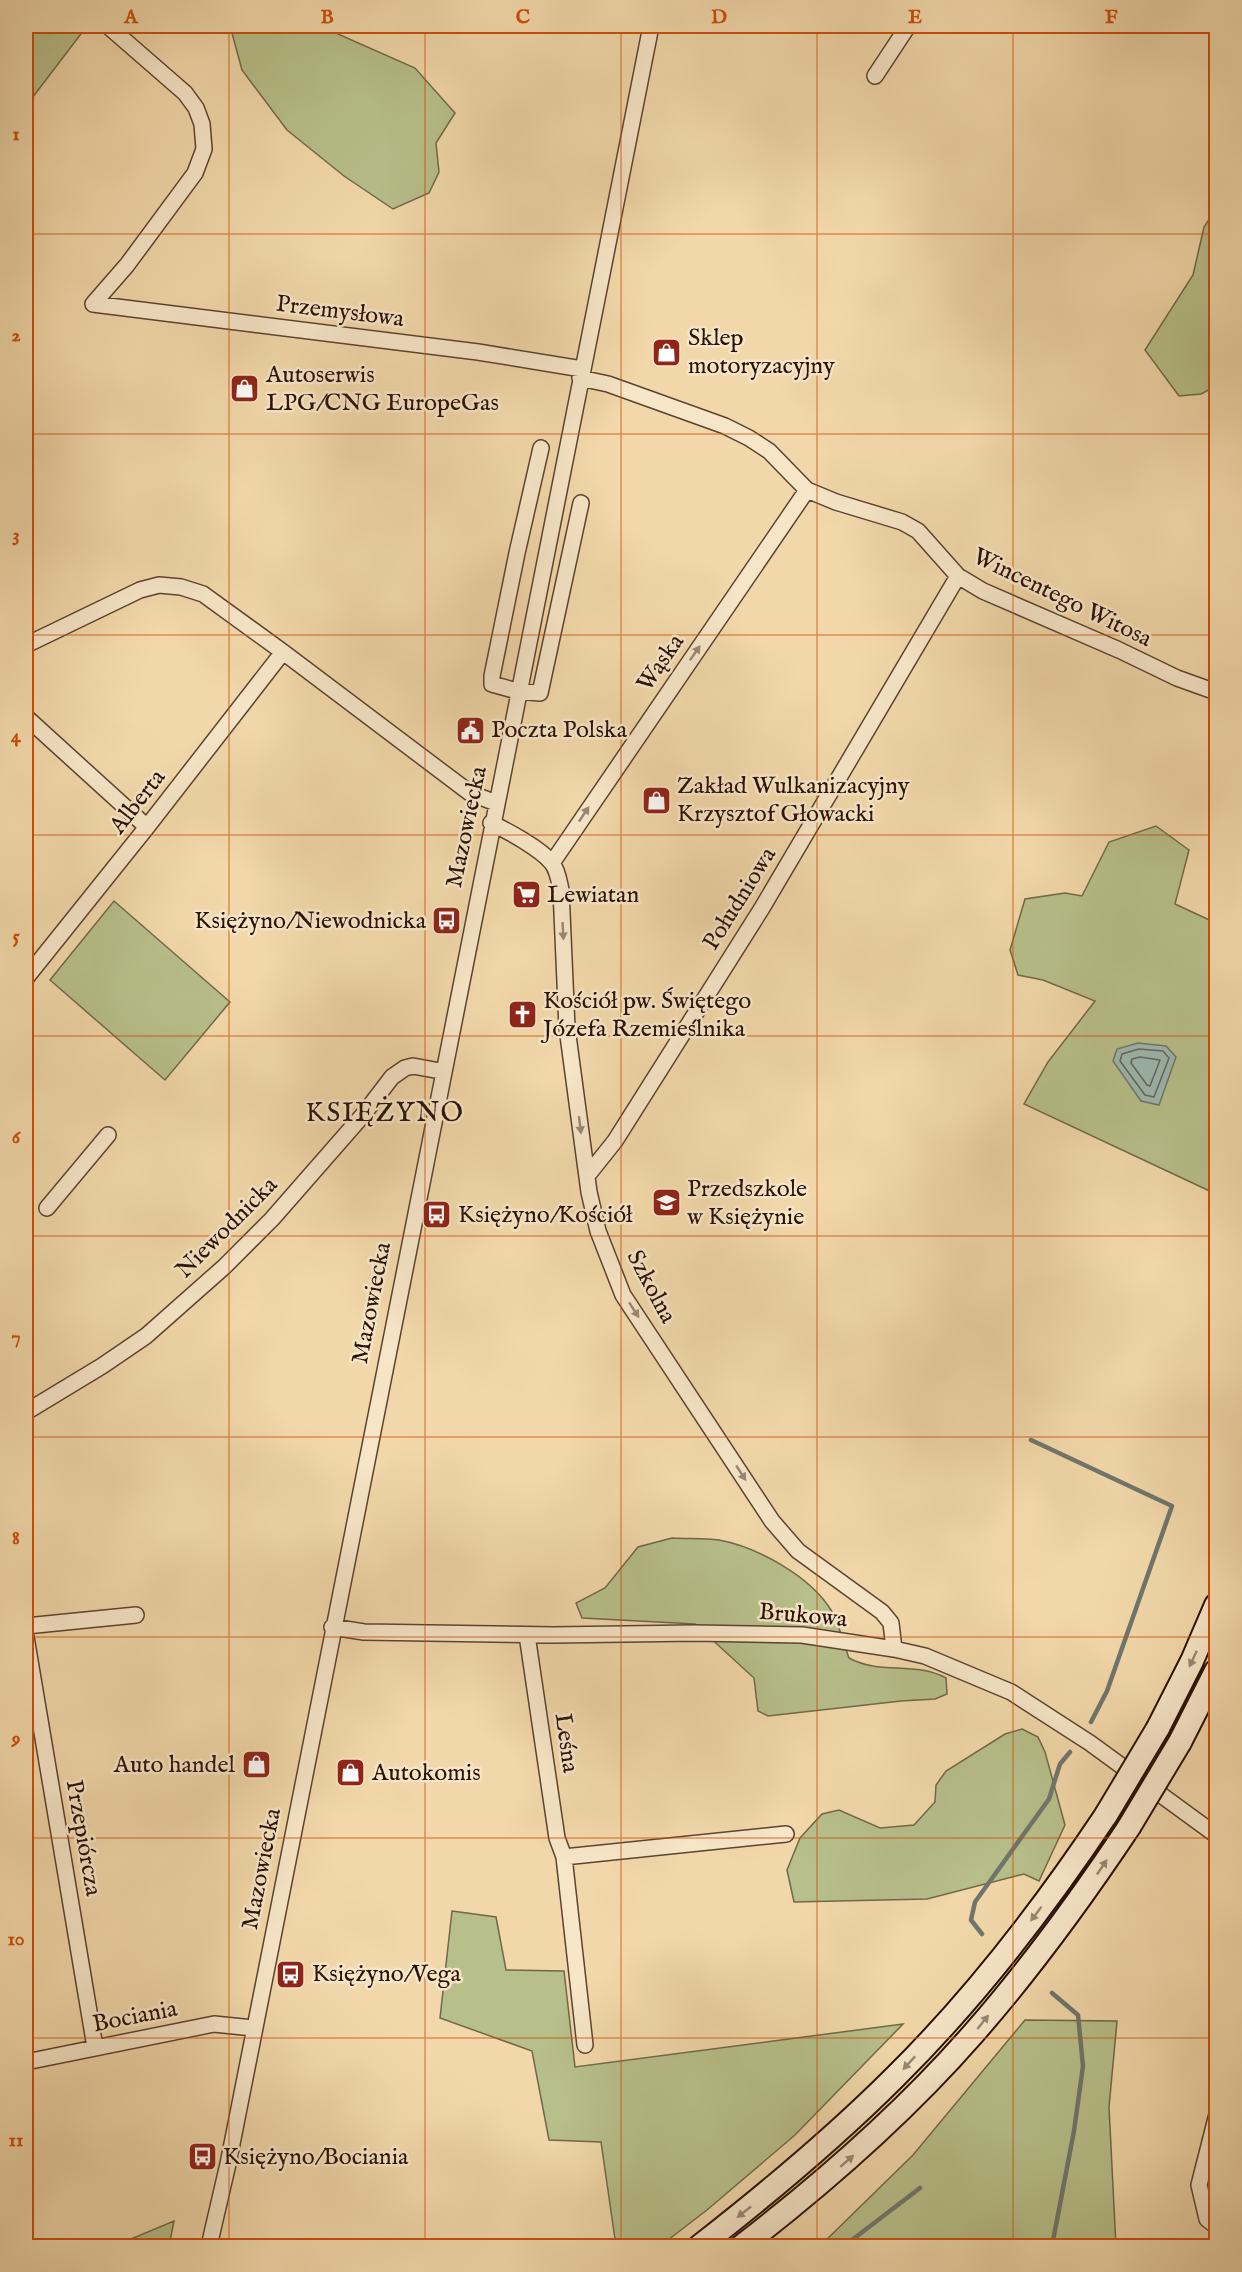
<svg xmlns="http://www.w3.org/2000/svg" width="1242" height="2272" font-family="'IM FELL English',serif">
<rect width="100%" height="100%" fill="#f1d7a9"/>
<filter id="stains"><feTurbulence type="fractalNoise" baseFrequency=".00333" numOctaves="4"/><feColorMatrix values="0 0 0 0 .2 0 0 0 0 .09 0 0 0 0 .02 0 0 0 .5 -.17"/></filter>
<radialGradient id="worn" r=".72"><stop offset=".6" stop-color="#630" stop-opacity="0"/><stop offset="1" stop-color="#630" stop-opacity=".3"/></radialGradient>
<path fill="#b7bf8a" stroke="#716848" stroke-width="1.5" d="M 26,26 L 87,26 L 26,106 Z
M 230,26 L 320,26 L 415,68 L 455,113 L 436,143 L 439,172 L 429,193 L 393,209 L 344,176 L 287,130 L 242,70 Z
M 1216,209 L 1216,386 L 1201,394 L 1179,396 L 1145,350 L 1193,275 L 1204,227 Z
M 1156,826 L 1189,850 L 1175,904 L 1216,923 L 1216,1194 L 1024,1104 L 1048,1062 L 1095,1001 L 1043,980 L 1018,975 L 1010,950 L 1025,899 L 1065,893 L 1082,896 L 1109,842 Z
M 114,901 L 230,1002 L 165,1080 L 50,980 Z
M 672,1538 C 687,1539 704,1538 719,1540 C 757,1547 810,1576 831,1610 C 839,1623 843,1642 849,1658 C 880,1675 914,1661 946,1678 L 947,1694 L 935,1699 L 901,1701 L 768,1716 L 758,1711 L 754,1678 L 695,1624 L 582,1618 L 576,1603 L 605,1588 L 638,1547 Z
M 1022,1729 L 1038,1737 L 1045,1752 L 1065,1825 L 1039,1881 L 1024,1874 L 927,1899 L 794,1902 L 787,1870 L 800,1838 L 822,1814 L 839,1810 L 880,1828 L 914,1825 L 935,1802 L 936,1785 L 946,1771 L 1005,1734 Z
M 452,1911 L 496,1917 L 506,1970 L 564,1971 L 575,2067 L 903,2024 L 795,2135 L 707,2210 L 660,2246 L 616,2246 L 601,2142 L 549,2140 L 532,2051 L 440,2018 Z
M 1025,2020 L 1117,2021 L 1109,2107 L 1116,2246 L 820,2246 L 913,2155 Z
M 174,2221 L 169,2246 L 123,2246 L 126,2241 Z"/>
<path fill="#9cb8af" stroke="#6f766c" stroke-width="1.5" d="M 1138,1043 L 1166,1046 L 1176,1057 L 1159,1105 L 1141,1101 L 1113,1061 L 1117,1049 Z"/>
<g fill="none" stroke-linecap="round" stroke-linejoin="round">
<path stroke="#64655b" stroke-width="1.5" d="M 1139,1049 L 1163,1051 L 1169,1058 L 1154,1097 L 1145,1095 L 1120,1061 L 1122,1054 Z
M 1140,1057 L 1160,1060 L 1150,1086 L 1147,1085 L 1131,1063 L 1132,1059 Z"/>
<path stroke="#6f766c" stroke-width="4.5" d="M 1031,1440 L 1172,1506 L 1107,1691 L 1091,1722
M 982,1934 L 971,1920 L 975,1902 L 1049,1799 L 1060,1764 L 1070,1752
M 1052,1993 L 1078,2015 L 1083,2066 L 1074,2131 L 1052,2246
M 844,2246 L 920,2188"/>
<defs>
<path id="minor" d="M 875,76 L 908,26
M 93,304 L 478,352 L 582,369
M 93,304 L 127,265 L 195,173 L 204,149 L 202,124 L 196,108 L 185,93 L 108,26
M 580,378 L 608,384 L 725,426 L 749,438 L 769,451 L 807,490 L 836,502 L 902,522 L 918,531 L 958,576 L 983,591 L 1119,650 L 1177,678 L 1216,692
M 541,448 L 517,553 L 492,676 L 492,684 L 517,691 L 540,693 L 581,503
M 26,645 L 140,590 L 159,585 L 181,587 L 203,594 L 283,652 L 470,793 L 496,803
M 26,717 L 147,827
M 491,823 C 508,831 541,849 552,863 C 558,871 559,881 561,890 L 567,1028 L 589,1192 L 598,1231 L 623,1295 L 772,1521 L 798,1551 L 882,1612 L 891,1623 L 894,1649
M 552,863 L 807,490
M 26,978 L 147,827 L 283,652
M 587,1176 L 615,1141 L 762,908 L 958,576
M 47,1208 L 108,1135
M 26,1412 L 102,1366 L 146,1336 L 224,1267 L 272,1219 L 363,1115 L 392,1077 L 405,1068 L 413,1066 L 440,1071
M 26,1626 L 136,1615
M 332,1627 L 364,1632 L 553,1635 L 695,1633 L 802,1635 L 894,1649 L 925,1656 L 1011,1692 L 1090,1743 L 1216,1835
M 527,1635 L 557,1838 L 564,1857 L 585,2045
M 26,1637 L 95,2047
M 564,1857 L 786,1834
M 26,2062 L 214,2024 L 253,2028
M 1216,2118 L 1199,2185 L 1207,2219 L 1216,2226
M 209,2246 L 228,2164 C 363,1450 507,738 651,26"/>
<path id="secondary" d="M 1158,1728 L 1192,1661 L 1216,1605
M 1180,1742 L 1216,1671
M 700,2246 C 768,2193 834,2138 895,2077 C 975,1998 1044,1908 1106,1815
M 742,2246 C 825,2182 904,2113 973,2034 C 1030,1969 1081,1899 1129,1827"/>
</defs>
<use href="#minor" stroke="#5c4330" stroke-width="18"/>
<use href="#secondary" stroke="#2b1207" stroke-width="26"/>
<use href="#minor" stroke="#f6e5c7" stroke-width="15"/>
<use href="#secondary" stroke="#f6e5c7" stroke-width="22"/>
<defs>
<path id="secondary-bridge" d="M 1106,1815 L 1158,1728
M 1129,1827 L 1180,1742"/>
</defs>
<use href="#secondary-bridge" stroke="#2b1207" stroke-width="26" stroke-linecap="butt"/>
<use href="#secondary-bridge" stroke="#f6e5c7" stroke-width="22"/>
</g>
<defs><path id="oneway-solid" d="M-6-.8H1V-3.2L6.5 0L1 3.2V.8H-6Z" transform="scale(1.5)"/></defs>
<g fill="#9b8671">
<use href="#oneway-solid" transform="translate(695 653) rotate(-55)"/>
<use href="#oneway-solid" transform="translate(584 814) rotate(-56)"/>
<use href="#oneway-solid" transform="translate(563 931) rotate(87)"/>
<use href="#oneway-solid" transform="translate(580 1125) rotate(83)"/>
<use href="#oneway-solid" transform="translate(634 1310) rotate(57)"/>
<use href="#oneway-solid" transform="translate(741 1473) rotate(57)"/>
<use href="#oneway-solid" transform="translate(1193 1659) rotate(115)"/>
<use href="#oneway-solid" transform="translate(1102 1867) rotate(-56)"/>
<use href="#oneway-solid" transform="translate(1036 1914) rotate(127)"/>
<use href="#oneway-solid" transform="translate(983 2022) rotate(-51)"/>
<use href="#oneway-solid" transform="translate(909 2063) rotate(133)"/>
<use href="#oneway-solid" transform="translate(847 2161) rotate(-41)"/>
<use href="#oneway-solid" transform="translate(744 2212) rotate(142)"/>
</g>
<path fill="none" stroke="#cc4e0b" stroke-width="1.5" stroke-opacity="0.55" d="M 229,26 L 229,2246M 425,26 L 425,2246M 621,26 L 621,2246M 817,26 L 817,2246M 1013,26 L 1013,2246M 26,234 L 1216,234M 26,434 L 1216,434M 26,635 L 1216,635M 26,835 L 1216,835M 26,1036 L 1216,1036M 26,1236 L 1216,1236M 26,1437 L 1216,1437M 26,1637 L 1216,1637M 26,1838 L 1216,1838M 26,2038 L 1216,2038"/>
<defs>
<symbol id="shop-square" viewBox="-11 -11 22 22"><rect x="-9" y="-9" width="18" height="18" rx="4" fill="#8f2418" stroke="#f6e5c7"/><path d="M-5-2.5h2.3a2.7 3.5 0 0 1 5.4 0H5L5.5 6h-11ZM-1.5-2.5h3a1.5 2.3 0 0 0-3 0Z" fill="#fff"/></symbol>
<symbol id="civic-square" viewBox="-11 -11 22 22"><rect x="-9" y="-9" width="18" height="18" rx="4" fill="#8f2418" stroke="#f6e5c7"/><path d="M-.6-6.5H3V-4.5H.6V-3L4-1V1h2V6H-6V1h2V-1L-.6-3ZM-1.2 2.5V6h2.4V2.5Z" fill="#fff"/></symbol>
<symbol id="supermarket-square" viewBox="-11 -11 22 22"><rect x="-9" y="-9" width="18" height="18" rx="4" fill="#8f2418" stroke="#f6e5c7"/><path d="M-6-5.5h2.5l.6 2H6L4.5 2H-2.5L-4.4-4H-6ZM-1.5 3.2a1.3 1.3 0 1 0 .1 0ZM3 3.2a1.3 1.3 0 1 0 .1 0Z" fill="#fff"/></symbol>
<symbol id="bus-square" viewBox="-11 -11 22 22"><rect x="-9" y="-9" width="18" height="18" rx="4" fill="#8f2418" stroke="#f6e5c7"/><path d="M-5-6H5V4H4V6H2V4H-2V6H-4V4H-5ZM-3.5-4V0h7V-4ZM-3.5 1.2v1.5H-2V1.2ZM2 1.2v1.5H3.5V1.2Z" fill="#fff"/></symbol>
<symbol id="church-square" viewBox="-11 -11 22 22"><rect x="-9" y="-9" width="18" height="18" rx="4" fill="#8f2418" stroke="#f6e5c7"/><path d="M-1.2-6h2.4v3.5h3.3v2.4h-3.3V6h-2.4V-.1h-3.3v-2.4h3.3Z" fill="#fff"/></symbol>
<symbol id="school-square" viewBox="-11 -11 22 22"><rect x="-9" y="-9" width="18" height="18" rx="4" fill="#8f2418" stroke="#f6e5c7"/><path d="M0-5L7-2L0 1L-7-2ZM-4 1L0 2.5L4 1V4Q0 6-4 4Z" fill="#fff"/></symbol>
</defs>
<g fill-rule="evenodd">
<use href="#shop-square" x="650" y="336" width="33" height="33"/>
<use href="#shop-square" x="228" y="372" width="33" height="33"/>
<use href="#civic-square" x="454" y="714" width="33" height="33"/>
<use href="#shop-square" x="640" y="784" width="33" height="33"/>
<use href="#supermarket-square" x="510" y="878" width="33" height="33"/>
<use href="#bus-square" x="430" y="904" width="33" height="33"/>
<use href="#church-square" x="506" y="998" width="33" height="33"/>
<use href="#school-square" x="650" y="1186" width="33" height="33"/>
<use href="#bus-square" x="420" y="1198" width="33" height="33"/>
<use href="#shop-square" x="240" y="1748" width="33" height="33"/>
<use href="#shop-square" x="334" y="1756" width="33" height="33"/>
<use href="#bus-square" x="274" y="1958" width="33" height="33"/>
<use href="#bus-square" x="186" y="2140" width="33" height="33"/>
</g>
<g text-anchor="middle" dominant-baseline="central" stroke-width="5" stroke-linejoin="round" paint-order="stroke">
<g font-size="24" fill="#2b1207" stroke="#f6e5c7">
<text transform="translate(340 312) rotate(7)">Przemysłowa</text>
<text transform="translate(1062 598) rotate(26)">Wincentego Witosa</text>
<text transform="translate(661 663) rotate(-55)">Wąska</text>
<text transform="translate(138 802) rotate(-52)">Alberta</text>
<text transform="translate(467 827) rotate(-78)">Mazowiecka</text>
<text transform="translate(740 899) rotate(-58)">Południowa</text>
<text transform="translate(227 1228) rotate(-45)">Niewodnicka</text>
<text transform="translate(651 1287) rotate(62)">Szkolna</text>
<text transform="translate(372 1303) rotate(-79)">Mazowiecka</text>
<text transform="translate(803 1616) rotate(5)">Brukowa</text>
<text transform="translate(566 1743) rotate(82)">Leśna</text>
<text transform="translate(83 1838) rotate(80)">Przepiórcza</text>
<text transform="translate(262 1869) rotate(-79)">Mazowiecka</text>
<text transform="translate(135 2017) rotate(-11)">Bociania</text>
</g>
<g font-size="24" fill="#2b1207" stroke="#f6e5c7" text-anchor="start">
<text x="688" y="338">Sklep<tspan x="688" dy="28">motoryzacyjny</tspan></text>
<text x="266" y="375">Autoserwis<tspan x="266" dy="28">LPG/CNG EuropeGas</tspan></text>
<text x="491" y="730">Poczta Polska</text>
<text x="677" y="786">Zakład Wulkanizacyjny<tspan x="677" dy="28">Krzysztof Głowacki</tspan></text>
<text x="547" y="895">Lewiatan</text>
<text x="426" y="921" text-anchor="end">Księżyno/Niewodnicka</text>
<text x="543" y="1001">Kościół pw. Świętego<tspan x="543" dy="28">Józefa Rzemieślnika</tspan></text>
<text x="687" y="1189">Przedszkole<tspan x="687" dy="28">w Księżynie</tspan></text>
<text x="458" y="1215">Księżyno/Kościół</text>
<text x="235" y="1765" text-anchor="end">Auto handel</text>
<text x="372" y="1773">Autokomis</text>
<text x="312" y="1974">Księżyno/Vega</text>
<text x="223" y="2157">Księżyno/Bociania</text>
</g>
<g font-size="27" letter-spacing="1.5" fill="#2b1207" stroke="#f6e5c7">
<text x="385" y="1114">KSIĘŻYNO</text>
</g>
</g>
<rect width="1242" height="2272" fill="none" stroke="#f1d7a9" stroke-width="66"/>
<rect x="33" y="33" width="1176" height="2206" fill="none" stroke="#cc4e0b" stroke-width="2"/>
<g font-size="20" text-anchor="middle" font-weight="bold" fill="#cc4e0b">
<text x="131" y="23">A</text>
<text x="327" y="23">B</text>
<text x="523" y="23">C</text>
<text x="719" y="23">D</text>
<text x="915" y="23">E</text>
<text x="1111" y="23">F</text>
<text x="16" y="140">1</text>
<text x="16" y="341">2</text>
<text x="16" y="541">3</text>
<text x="16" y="742">4</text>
<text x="16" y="942">5</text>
<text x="16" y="1143">6</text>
<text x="16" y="1343">7</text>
<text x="16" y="1544">8</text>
<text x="16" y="1744">9</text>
<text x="16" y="1945">10</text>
<text x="16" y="2146">11</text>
</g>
<rect width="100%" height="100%" filter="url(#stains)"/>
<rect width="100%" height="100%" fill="url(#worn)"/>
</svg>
